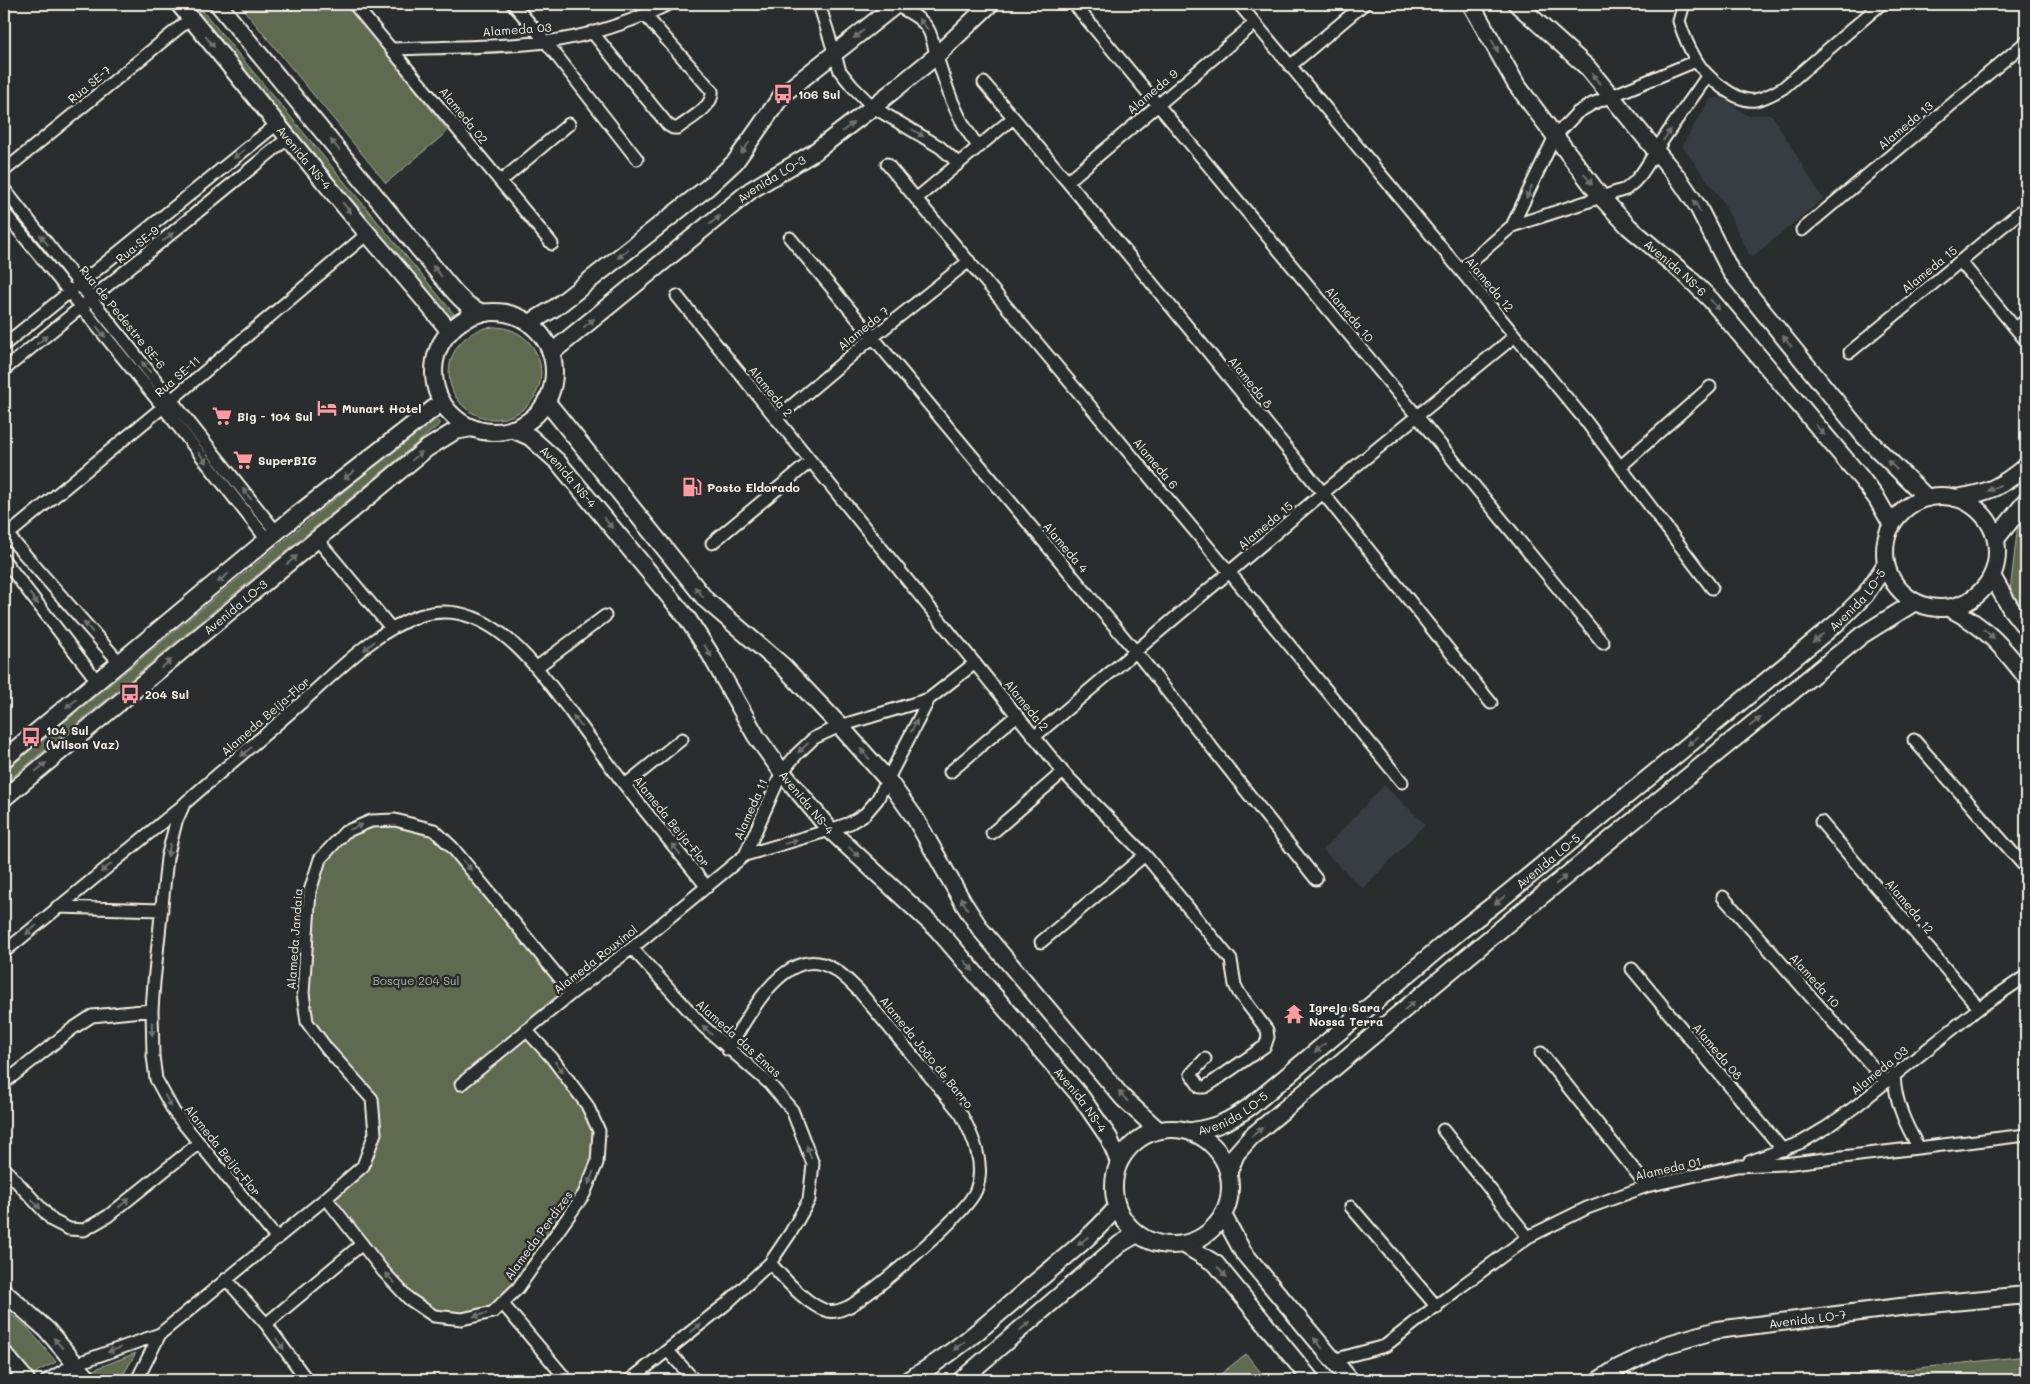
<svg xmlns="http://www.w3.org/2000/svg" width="2030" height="1384" font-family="Mali,sans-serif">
<rect width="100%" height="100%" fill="#2a2d2e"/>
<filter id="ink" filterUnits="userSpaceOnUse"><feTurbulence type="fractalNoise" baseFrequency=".02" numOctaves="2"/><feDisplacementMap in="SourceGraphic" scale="10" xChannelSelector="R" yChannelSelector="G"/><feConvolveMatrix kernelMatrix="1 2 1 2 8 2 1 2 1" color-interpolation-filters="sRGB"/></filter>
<g filter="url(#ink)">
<path fill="#373c42" d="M 1722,97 L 1747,115 L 1772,115 L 1823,199 L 1751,258 L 1722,200 L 1682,146 L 1710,99 Z
M 1384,785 L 1425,824 L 1363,889 L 1323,850 Z"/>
<path fill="#606a51" stroke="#aaae9c" d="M 186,4 L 197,4 L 454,314 L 447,320 Z
M 239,4 L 347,4 L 448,131 L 386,183 Z
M449 373a46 46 0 1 1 92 0a46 46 0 1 1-92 0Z
M 434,417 L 440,424 L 4,784 L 4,772 Z
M 2026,516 L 2026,611 L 2010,592 L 2018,523 Z
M 371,821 L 434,830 L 572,993 L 527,1030 L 599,1131 L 584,1194 L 493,1312 L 434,1316 L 409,1299 L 326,1198 L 363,1166 L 375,1133 L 372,1100 L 307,1022 L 303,993 L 320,859 L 345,832 Z
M 4,1308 L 27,1327 L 56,1362 L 38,1371 L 32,1380 L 4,1346 Z
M 136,1353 L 120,1380 L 98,1380 L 90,1371 Z
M 1246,1354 L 1267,1380 L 1213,1380 Z
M 2026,1356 L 2026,1380 L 1813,1380 Z"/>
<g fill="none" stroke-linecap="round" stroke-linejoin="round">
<defs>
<path id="street" d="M 354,4 L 552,244
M 513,4 L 546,42 L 637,159
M 819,4 L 840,71 L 852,86 L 873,107 L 940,147 L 958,163
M 894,4 C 906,11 923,18 929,31 C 933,39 934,49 937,57 C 947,89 957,121 979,147
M 1074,4 L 1417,416 L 1603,643
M 1239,4 L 1585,420 L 1712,588
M 1684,4 L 1679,21 C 1683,34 1689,48 1696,60 C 1705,76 1736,103 1755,100 C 1766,98 1774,93 1783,88 L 1881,4
M 592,32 L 668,125 L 673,128 L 678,128 C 689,119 714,107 712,91 L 645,15
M 392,49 C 443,47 495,48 545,42 C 587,37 631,22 669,4
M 1290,66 L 1364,4
M 984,83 C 1157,286 1325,494 1491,703
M 887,164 L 1230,573 L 1402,782
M 4,171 L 191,18
M 501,181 L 569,124
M 1068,181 L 1255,23
M 4,189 L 277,533
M 916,199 L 1013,118
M 4,212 L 163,407 L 268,541
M 1512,226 L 1555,136 L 1577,113 L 1592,104 L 1696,61
M 1802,230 L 2026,42
M 790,238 L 1136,652 L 1316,879
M 1960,261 L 2026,341
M 1461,270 L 1512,226 L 1626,189 C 1641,178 1647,165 1657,149 C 1673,124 1691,100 1708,75
M 677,296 L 1063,772 L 1145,855 L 1231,960 L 1235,985 L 1239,993 L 1267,1030 L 1268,1037 L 1265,1046 L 1213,1082 L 1205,1087 L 1200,1087 L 1191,1074 L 1205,1059
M 2016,328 L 2026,320
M 4,345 L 277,124
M 1850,352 L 2026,207
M 4,370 L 288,138
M 776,419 L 872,338 L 969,261
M 1621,466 L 1710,387
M 4,531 L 120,663
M 4,538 L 163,407 L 367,234
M 317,539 L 391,628
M 712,543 L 811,461
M 4,560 L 98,682
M 537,667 L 605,616
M 1034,737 L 1324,492 L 1515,336
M 1914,740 L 2026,868
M 950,772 L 1017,715
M 625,785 L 682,739
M 1821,822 L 1979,1008
M 992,833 L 1063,772
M 745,855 L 782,772 L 797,754 L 814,738 L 840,726 L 929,699 L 975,663
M 1723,897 L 1886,1082
M 57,907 L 162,910
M 1041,942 L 1145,855
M 4,952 L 181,807
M 1632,969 L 1783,1150
M 728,1050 C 745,1021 778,957 818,963 C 835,966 848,980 859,991 L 961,1114 C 973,1136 986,1165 976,1190 C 967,1214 875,1291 850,1306 C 843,1309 836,1313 828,1311 C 808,1307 784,1278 770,1263
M 1541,1053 L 1647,1186
M 1894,1074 C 1895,1102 1905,1124 1919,1148
M 4,1083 L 72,1029 L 92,1016 L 152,1010
M 461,1084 L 572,993 L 632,948 L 745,855 L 830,830 L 850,823 L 865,814 L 877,800 L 929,699
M 1443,1130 L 1528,1237
M 1749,1162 L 1802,1142 L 1827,1127 L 1856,1106 L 1979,1008 L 2026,976
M 4,1168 L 53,1221 L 69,1229 L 84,1230 L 108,1216 L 199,1143
M 326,1198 L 383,1271 L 409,1299 L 434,1316 L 462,1319 L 493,1312 L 518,1288 L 584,1194 L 597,1163 L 599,1131 L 587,1105 L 552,1058 L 526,1030
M 1351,1207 L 1437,1307
M 277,1239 L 174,1112 L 156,1079 L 153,1056 L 152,1010 L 154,982 L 167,858 L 176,822 L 184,804 C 222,770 263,737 301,703 C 336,673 375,630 419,616 C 487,594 535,665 570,711 C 588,736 606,760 624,784 C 651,819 679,853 707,887
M 226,1279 L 266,1324 L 307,1380
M 502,1303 L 567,1380
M 266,1324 L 362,1244
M 668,1351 L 694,1380
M 1333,1360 L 1385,1346 L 1463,1285 L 1528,1237 L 1587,1208 L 1647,1186 L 1737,1166 L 1784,1164 L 2026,1135
M 47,1380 L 75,1364 L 160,1334 L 326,1198 L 363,1166 L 375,1133 L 372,1099 L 327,1049 L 307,1022 L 303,993 L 310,891 L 320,859 L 345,832 L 371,821 L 395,820 L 434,830 L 452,847 L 572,993
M 137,1380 L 160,1334
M 630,1380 L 726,1304 L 770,1263 L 791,1232 L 809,1200 L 813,1164 L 792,1110 L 769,1083 L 703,1026 L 632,948"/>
<g id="secondary">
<path id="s1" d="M 179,4 C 242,80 303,157 367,233 C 395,266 423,297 450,332"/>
<path d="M 218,4 L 441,276 C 452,289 467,310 485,313"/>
<path id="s2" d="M 1471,4 L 1516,84 L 1601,197 L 1629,227 L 1687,276 L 1711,300 L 1861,478 L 1877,499 L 1892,525"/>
<path d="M 1517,4 L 1588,68 L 1679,179 L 1698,207 L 1731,272 L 1864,436 L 1927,498"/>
<circle cx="494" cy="372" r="60"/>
<path d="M 530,323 L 556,307 L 708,187 L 735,162 L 783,94 L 897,4"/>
<path id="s3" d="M 551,353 L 751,190 L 813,153 L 873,107 L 936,56 L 990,4"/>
<path d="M 546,401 L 706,600 L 782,665 L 840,726 L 887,779 L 915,818 L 964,904 L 981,930 L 1123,1098 L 1158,1130"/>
<path id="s4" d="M 512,429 L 530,437 L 558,462 L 687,618 L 709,652 L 756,736 L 782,772 L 830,830 L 938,930 L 1081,1097 L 1109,1138 L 1119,1162"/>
<circle cx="1941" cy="552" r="56"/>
<path d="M 1956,498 C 1988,493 2001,487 2026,466"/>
<path d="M 1996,539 L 2026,501"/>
<path d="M 1992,576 L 2011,609 L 2026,628"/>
<path d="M 1949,608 C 1984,625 2003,647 2026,677"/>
<path d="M 4,759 L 298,514 L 442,402"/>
<path id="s5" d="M 4,798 L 426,449 L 455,431 L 472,428"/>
<circle cx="1172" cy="1187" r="58"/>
<path id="s6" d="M 1192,1131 C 1217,1127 1230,1121 1251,1106 L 1456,934 L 1501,899 L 1838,622 L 1865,595 L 1886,564"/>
<path d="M 1229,1171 L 1236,1154 L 1251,1137 L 1513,919 L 1862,635 L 1915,602"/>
<path d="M 1223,1215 L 1243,1252 L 1350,1380"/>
<path d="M 1183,1244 L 1216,1264 L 1311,1380"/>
<path d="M 4,1292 L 47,1330 L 89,1380"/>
<path d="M 4,1354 L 26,1380"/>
<path d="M 908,1380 C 953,1355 991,1320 1030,1287 C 1060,1261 1092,1237 1117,1207"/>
<path d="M 961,1380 L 1120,1244 L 1137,1234"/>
<path id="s7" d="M 1599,1380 L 1618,1368 L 1665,1345 L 1717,1330 L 1900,1307 L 2026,1295"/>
</g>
</defs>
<use href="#street" stroke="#f4f1e8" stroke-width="15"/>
<use href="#secondary" stroke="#f4f1e8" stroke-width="20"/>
<use href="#street" stroke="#2a2d2e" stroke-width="11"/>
<use href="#secondary" stroke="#2a2d2e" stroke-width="16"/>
</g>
<defs><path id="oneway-solid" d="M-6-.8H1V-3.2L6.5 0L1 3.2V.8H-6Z" transform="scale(1.25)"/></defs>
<g fill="#71726f">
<use href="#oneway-solid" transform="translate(923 24) rotate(-132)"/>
<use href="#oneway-solid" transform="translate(859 34) rotate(141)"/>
<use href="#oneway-solid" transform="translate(210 42) rotate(51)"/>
<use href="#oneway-solid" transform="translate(1495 46) rotate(62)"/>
<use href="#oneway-solid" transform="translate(1596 79) rotate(-128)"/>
<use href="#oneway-solid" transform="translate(848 127) rotate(-38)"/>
<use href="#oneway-solid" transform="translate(918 133) rotate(32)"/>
<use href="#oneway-solid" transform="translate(1667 135) rotate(-55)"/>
<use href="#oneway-solid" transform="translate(335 145) rotate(-130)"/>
<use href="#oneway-solid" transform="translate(745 148) rotate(127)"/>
<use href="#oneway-solid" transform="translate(239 154) rotate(141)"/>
<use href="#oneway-solid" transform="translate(1588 179) rotate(53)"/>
<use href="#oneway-solid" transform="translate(1529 192) rotate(115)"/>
<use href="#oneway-solid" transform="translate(1697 206) rotate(-121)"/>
<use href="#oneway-solid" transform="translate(347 208) rotate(51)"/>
<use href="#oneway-solid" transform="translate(715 220) rotate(-39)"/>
<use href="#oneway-solid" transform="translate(168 237) rotate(-39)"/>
<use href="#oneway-solid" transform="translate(44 240) rotate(-129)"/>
<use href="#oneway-solid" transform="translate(623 254) rotate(142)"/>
<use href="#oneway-solid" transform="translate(437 271) rotate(-130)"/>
<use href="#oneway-solid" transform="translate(1715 305) rotate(49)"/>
<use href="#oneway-solid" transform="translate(589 323) rotate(-39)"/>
<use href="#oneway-solid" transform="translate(101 332) rotate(51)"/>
<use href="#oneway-solid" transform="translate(42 340) rotate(-39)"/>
<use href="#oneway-solid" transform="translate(1787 341) rotate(-129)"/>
<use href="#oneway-solid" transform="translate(146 367) rotate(-129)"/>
<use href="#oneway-solid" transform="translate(1820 430) rotate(50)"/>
<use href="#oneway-solid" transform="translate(417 456) rotate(-40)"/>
<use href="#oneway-solid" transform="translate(203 458) rotate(52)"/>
<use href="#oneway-solid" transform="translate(1892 465) rotate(-136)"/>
<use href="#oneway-solid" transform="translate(349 475) rotate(142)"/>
<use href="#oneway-solid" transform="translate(1994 488) rotate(154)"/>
<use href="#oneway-solid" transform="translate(247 494) rotate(-128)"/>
<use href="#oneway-solid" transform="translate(608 523) rotate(51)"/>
<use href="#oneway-solid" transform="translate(292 560) rotate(-39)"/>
<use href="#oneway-solid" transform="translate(223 578) rotate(140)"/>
<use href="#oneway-solid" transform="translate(699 592) rotate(-129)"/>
<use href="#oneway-solid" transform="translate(34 599) rotate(52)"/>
<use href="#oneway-solid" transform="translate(88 627) rotate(-131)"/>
<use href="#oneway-solid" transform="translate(1989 634) rotate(42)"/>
<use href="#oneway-solid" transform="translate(1818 638) rotate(141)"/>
<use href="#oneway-solid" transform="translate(369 646) rotate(141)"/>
<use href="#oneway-solid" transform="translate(708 651) rotate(59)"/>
<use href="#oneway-solid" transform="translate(166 664) rotate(-40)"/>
<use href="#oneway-solid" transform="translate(71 704) rotate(141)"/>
<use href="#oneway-solid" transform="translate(577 721) rotate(-127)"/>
<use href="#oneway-solid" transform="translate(1755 722) rotate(-39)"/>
<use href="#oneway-solid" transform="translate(914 726) rotate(-62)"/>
<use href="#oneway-solid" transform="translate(1693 741) rotate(141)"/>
<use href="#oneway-solid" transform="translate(803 748) rotate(138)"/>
<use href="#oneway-solid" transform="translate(246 752) rotate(139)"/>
<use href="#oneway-solid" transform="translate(865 754) rotate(-131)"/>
<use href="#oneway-solid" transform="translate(41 767) rotate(-40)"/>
<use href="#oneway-solid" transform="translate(356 827) rotate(-23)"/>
<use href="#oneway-solid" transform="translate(791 842) rotate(-16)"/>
<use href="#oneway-solid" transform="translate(676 849) rotate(-129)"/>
<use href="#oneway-solid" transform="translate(169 850) rotate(103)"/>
<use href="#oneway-solid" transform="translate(854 852) rotate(43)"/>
<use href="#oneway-solid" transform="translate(467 865) rotate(51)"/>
<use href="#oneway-solid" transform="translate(106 868) rotate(141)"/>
<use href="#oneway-solid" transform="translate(1561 880) rotate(-39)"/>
<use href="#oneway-solid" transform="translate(1500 900) rotate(142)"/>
<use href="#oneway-solid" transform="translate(964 903) rotate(-121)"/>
<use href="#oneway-solid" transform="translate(31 930) rotate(140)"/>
<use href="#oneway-solid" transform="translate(969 966) rotate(50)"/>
<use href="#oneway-solid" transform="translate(1409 1006) rotate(-40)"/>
<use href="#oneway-solid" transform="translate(152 1029) rotate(89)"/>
<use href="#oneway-solid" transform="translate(707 1030) rotate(-137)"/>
<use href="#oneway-solid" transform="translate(1320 1048) rotate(139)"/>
<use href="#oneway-solid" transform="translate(559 1067) rotate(54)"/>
<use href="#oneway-solid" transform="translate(1123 1096) rotate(-133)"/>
<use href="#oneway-solid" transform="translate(168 1101) rotate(62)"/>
<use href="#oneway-solid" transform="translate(1257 1132) rotate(-39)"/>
<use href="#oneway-solid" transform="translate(809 1152) rotate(-110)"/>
<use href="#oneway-solid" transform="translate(591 1178) rotate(111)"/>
<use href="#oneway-solid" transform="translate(124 1203) rotate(-39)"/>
<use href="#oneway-solid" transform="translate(36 1204) rotate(48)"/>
<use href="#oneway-solid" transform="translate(1083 1241) rotate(140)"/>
<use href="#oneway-solid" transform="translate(1222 1272) rotate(49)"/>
<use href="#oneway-solid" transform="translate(390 1278) rotate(-133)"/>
<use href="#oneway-solid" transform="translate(480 1315) rotate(167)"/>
<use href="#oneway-solid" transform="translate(1025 1326) rotate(-40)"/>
<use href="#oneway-solid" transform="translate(696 1328) rotate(-39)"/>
<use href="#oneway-solid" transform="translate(58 1343) rotate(-130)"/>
<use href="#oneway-solid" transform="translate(1318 1343) rotate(-130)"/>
<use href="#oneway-solid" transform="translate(280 1344) rotate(54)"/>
<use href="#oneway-solid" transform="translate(959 1346) rotate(141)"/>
<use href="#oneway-solid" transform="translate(114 1350) rotate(161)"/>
</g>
</g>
<defs>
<symbol id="bus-bare" viewBox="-9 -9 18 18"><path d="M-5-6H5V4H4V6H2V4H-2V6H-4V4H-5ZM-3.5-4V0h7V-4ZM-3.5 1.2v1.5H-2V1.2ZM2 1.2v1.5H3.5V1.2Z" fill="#ff9aa2" stroke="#2a2d2e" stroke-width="2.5" paint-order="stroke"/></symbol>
<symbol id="hotel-bare" viewBox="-9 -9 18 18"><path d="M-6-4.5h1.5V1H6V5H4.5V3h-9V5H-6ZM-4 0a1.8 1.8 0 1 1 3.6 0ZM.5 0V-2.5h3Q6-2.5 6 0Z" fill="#ff9aa2" stroke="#2a2d2e" stroke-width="2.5" paint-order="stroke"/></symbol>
<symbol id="supermarket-bare" viewBox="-9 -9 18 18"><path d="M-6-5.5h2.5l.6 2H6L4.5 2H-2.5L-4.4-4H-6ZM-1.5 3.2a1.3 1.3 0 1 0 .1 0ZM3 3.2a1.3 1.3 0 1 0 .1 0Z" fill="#ff9aa2" stroke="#2a2d2e" stroke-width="2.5" paint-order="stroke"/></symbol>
<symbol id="fuel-bare" viewBox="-9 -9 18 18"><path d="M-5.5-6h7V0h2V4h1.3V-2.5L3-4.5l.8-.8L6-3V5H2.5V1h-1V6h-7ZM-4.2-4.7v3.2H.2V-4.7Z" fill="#ff9aa2" stroke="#2a2d2e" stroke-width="2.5" paint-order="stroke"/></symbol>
<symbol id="temple-bare" viewBox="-9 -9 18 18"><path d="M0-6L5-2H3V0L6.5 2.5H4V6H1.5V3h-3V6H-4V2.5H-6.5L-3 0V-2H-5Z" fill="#ff9aa2" stroke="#2a2d2e" stroke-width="2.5" paint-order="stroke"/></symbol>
</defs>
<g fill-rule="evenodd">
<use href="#bus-bare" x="769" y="80" width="28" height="28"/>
<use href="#hotel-bare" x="313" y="394" width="28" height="28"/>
<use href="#supermarket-bare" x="208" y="402" width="28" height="28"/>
<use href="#supermarket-bare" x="229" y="446" width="28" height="28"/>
<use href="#fuel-bare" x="678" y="473" width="28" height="28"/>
<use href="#bus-bare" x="116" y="680" width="28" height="28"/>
<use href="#bus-bare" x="17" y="723" width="28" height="28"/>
<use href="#temple-bare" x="1280" y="1000" width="28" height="28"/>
</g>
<g text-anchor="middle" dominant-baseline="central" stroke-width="5" stroke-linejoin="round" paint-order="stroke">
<g font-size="12" fill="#f4f1e8" stroke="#2a2d2e">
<text transform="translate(517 29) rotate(-4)">Alameda 03</text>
<text transform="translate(89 84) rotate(-39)">Rua SE-7</text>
<text transform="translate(1152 91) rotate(-40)">Alameda 9</text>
<text transform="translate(464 115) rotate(51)">Alameda 02</text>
<text transform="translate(1905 125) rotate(-40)">Alameda 13</text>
<text stroke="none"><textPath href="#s1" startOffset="198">Avenida NS-4</textPath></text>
<text stroke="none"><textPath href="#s3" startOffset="281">Avenida LO-3</textPath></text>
<text transform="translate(137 244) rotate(-39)">Rua SE-9</text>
<text stroke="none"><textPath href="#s2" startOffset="336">Avenida NS-6</textPath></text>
<text transform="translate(1929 269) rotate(-39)">Alameda 15</text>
<text transform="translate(1490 284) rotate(50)">Alameda 12</text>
<text transform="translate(1350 314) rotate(50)">Alameda 10</text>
<text transform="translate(123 317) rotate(51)">Rua de Pedestre SE-6</text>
<text transform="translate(863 328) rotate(-39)">Alameda 7</text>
<text transform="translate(177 376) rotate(-41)">Rua SE-11</text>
<text transform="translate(1251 382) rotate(51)">Alameda 8</text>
<text transform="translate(771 391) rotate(51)">Alameda 2</text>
<text transform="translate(1156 463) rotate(50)">Alameda 6</text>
<text stroke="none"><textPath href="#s4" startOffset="75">Avenida NS-4</textPath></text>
<text transform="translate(1265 525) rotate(-40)">Alameda 15</text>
<text transform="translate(1066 547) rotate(50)">Alameda 4</text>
<text stroke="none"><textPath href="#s6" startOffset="855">Avenida LO-5</textPath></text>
<text stroke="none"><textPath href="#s5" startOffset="300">Avenida LO-3</textPath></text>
<text transform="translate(1027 705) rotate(51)">Alameda 2</text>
<text transform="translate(265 716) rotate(-41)">Alameda Beija-Flor</text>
<text stroke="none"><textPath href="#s4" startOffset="480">Avenida NS-4</textPath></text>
<text transform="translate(750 809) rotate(-66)">Alameda 11</text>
<text transform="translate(672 821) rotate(51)">Alameda Beija-Flor</text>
<text stroke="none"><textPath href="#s6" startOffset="450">Avenida LO-5</textPath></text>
<text transform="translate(1910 906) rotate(50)">Alameda 12</text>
<text transform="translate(294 939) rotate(-86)">Alameda Jandaia</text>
<text transform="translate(595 959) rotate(-38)">Alameda Rouxinol</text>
<text transform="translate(1815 980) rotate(48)">Alameda 10</text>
<text transform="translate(739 1038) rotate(42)">Alameda das Emas</text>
<text transform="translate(1718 1051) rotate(50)">Alameda 08</text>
<text transform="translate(927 1052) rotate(51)">Alameda João de Barro</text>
<text transform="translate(1879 1070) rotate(-39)">Alameda 03</text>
<text stroke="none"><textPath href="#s4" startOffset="885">Avenida NS-4</textPath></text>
<text stroke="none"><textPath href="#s6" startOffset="45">Avenida LO-5</textPath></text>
<text transform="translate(223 1150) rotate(51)">Alameda Beija-Flor</text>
<text transform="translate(1668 1168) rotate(-13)">Alameda 01</text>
<text transform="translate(538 1235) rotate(-54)">Alameda Perdizes</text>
<text stroke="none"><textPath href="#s7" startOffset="220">Avenida LO-7</textPath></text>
</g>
<g font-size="12" font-weight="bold" fill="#f4f1e8" stroke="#2a2d2e" text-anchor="start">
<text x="798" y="94">106 Sul</text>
<text x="342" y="408">Munart Hotel</text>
<text x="237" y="416">Big - 104 Sul</text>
<text x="258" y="460">SuperBIG</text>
<text x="707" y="487">Posto Eldorado</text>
<text x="145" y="694">204 Sul</text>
<text x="46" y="730">104 Sul<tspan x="46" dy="14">(Wilson Vaz)</tspan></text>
<text x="1309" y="1007">Igreja Sara<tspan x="1309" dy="14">Nossa Terra</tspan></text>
</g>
<g font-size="12" fill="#b1b4a4" stroke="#2a2d2e">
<text x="416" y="980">Bosque 204 Sul</text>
</g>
</g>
<rect width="2030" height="1384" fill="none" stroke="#2a2d2e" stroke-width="20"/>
<rect x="10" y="10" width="2010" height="1364" fill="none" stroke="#f4f1e8" stroke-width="2" filter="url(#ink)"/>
</svg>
